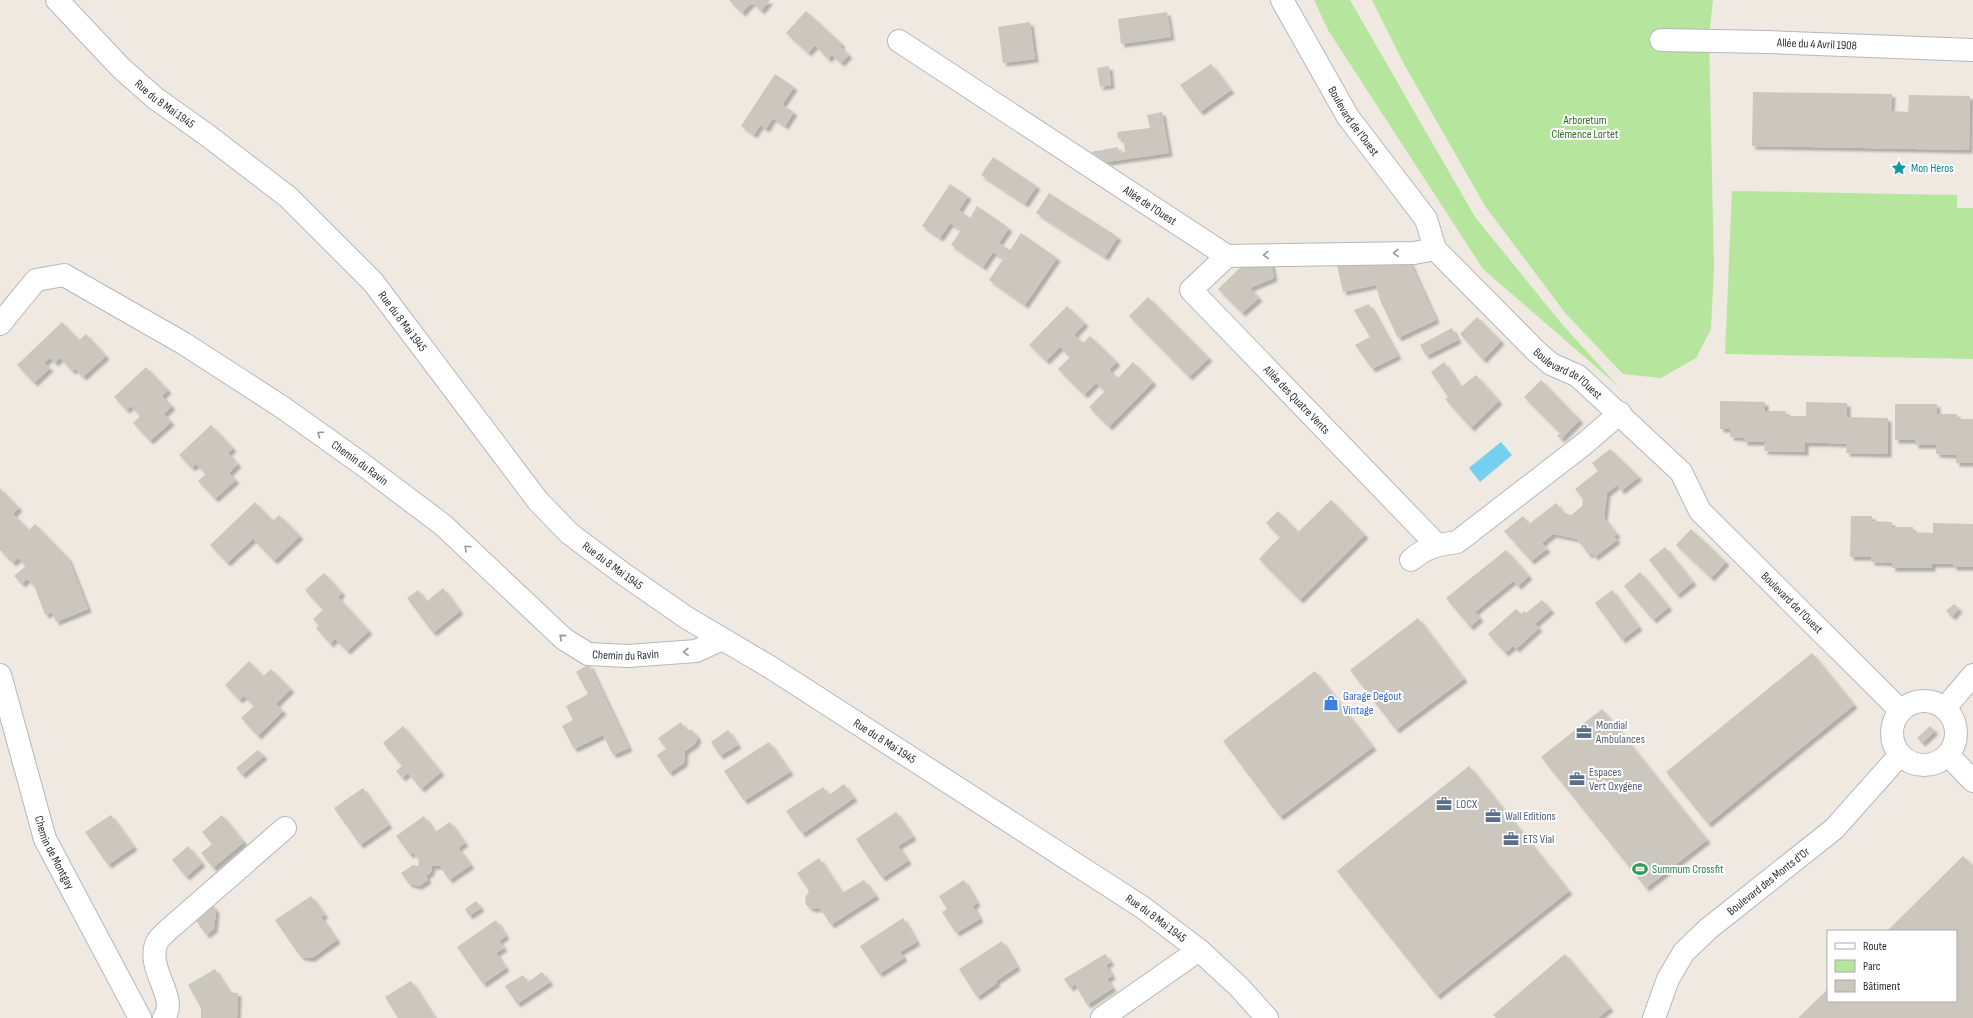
<svg xmlns="http://www.w3.org/2000/svg" width="1973" height="1018" font-family="'Sofia Sans Condensed',sans-serif">
<defs>
<filter id="shadow"><feDropShadow dx="3.5" dy="3.5" stdDeviation="1" flood-color="#0004"/></filter>
</defs>
<rect width="100%" height="100%" fill="#efe9e1"/>
<path fill="#b6e59e" d="M 1314,0 L 1350,0 L 1475,217 L 1561,323 L 1618,386 L 1483,269 L 1328,30 Z
M 1372,0 L 1713,0 L 1709,36 L 1714,267 L 1711,329 L 1696,358 L 1661,378 L 1623,374 L 1566,314 L 1485,206 L 1405,66 Z
M 1732,191 L 1957,195 L 1957,208 L 1973,208 L 1973,359 L 1725,354 Z"/>
<path fill="#75cff0" d="M 1501,442 L 1512,455 L 1480,482 L 1469,468 Z"/>
<path fill="#cbc7bf" filter="url(#shadow)" d="M 729,0 L 770,0 L 761,11 L 752,2 L 742,13 Z
M 806,11 L 842,44 L 840,46 L 849,55 L 841,63 L 832,55 L 828,59 L 815,45 L 808,53 L 786,33 Z
M 1167,12 L 1171,37 L 1121,44 L 1118,19 Z
M 1030,22 L 1035,59 L 1003,63 L 998,27 Z
M 1211,64 L 1231,90 L 1200,112 L 1180,85 Z
M 1109,66 L 1111,85 L 1100,87 L 1097,68 Z
M 775,74 L 794,87 L 782,105 L 794,112 L 785,126 L 773,118 L 766,129 L 760,125 L 754,135 L 741,126 Z
M 1753,92 L 1892,94 L 1891,111 L 1908,112 L 1909,95 L 1970,96 L 1969,150 L 1752,146 Z
M 1162,112 L 1169,153 L 1107,162 L 1091,152 L 1118,147 L 1119,153 L 1125,152 L 1123,138 L 1118,139 L 1117,132 L 1150,128 L 1147,115 Z
M 993,157 L 1037,186 L 1025,204 L 981,175 Z
M 950,184 L 968,196 L 959,210 L 970,218 L 977,206 L 1009,228 L 999,243 L 1010,250 L 1021,233 L 1057,258 L 1025,305 L 989,280 L 1003,259 L 993,252 L 983,267 L 951,245 L 961,230 L 950,223 L 940,238 L 922,226 Z
M 1049,193 L 1118,237 L 1105,257 L 1036,213 Z
M 1409,260 L 1436,320 L 1398,338 L 1380,300 L 1376,285 L 1343,292 L 1336,261 Z
M 1271,262 L 1274,278 L 1250,288 L 1259,298 L 1242,313 L 1218,289 L 1245,263 Z
M 1148,297 L 1209,358 L 1189,377 L 1129,316 Z
M 1369,304 L 1398,356 L 1372,369 L 1355,345 L 1370,337 L 1354,310 Z
M 1067,306 L 1085,323 L 1074,335 L 1083,343 L 1090,336 L 1117,362 L 1109,370 L 1118,378 L 1133,362 L 1153,382 L 1109,427 L 1089,407 L 1105,391 L 1096,383 L 1084,395 L 1058,369 L 1070,357 L 1060,347 L 1046,361 L 1029,345 Z
M 1477,317 L 1501,341 L 1483,360 L 1460,334 Z
M 62,322 L 79,340 L 86,334 L 106,356 L 83,377 L 75,369 L 72,371 L 60,358 L 55,363 L 50,358 L 44,363 L 50,368 L 34,383 L 17,365 Z
M 1452,328 L 1458,340 L 1426,356 L 1420,345 Z
M 1444,362 L 1461,387 L 1476,375 L 1499,401 L 1471,428 L 1445,399 L 1448,397 L 1431,372 Z
M 146,367 L 168,390 L 162,396 L 172,406 L 164,414 L 171,422 L 150,441 L 133,423 L 140,416 L 131,406 L 126,410 L 114,397 Z
M 1541,380 L 1580,420 L 1561,439 L 1557,436 L 1560,433 L 1524,397 Z
M 1720,401 L 1765,402 L 1765,411 L 1786,411 L 1786,416 L 1806,416 L 1806,402 L 1847,403 L 1847,417 L 1888,418 L 1888,454 L 1846,453 L 1847,444 L 1826,443 L 1805,443 L 1805,452 L 1764,451 L 1765,442 L 1744,442 L 1744,438 L 1730,437 L 1730,429 L 1720,429 Z
M 1895,404 L 1937,404 L 1937,414 L 1957,414 L 1957,419 L 1973,419 L 1973,463 L 1956,463 L 1956,455 L 1936,454 L 1936,445 L 1915,445 L 1915,440 L 1895,440 Z
M 211,425 L 233,448 L 228,453 L 238,464 L 229,473 L 236,480 L 215,499 L 198,481 L 206,474 L 196,464 L 192,468 L 179,455 Z
M 1610,449 L 1639,477 L 1621,491 L 1617,485 L 1607,493 L 1604,518 L 1617,534 L 1614,536 L 1617,540 L 1595,557 L 1591,553 L 1589,555 L 1577,539 L 1553,534 L 1542,543 L 1547,549 L 1531,561 L 1504,531 L 1523,516 L 1529,524 L 1556,503 L 1564,513 L 1571,515 L 1582,506 L 1583,499 L 1575,489 L 1598,471 L 1592,463 Z
M 0,488 L 19,508 L 13,514 L 29,530 L 35,524 L 68,558 L 88,609 L 56,622 L 52,612 L 45,615 L 34,585 L 27,579 L 22,584 L 14,576 L 26,566 L 18,558 L 13,563 L 0,550 Z
M 1331,500 L 1365,535 L 1300,600 L 1259,559 L 1280,537 L 1266,523 L 1278,511 L 1298,532 Z
M 255,502 L 273,521 L 279,515 L 300,536 L 274,561 L 253,539 L 227,563 L 210,545 Z
M 1851,516 L 1872,516 L 1872,521 L 1892,522 L 1892,527 L 1913,527 L 1913,532 L 1933,533 L 1933,523 L 1973,524 L 1973,567 L 1953,567 L 1953,564 L 1932,564 L 1932,568 L 1892,568 L 1892,563 L 1871,562 L 1871,557 L 1850,557 Z
M 1691,529 L 1726,562 L 1711,578 L 1676,545 Z
M 1665,547 L 1693,582 L 1677,595 L 1649,560 Z
M 1506,550 L 1529,576 L 1518,586 L 1513,581 L 1475,612 L 1480,618 L 1470,627 L 1446,598 Z
M 1640,572 L 1669,607 L 1653,620 L 1624,586 Z
M 324,573 L 342,593 L 338,597 L 369,631 L 347,651 L 335,639 L 330,644 L 316,628 L 319,626 L 313,619 L 323,610 L 305,590 Z
M 443,588 L 460,611 L 433,633 L 407,598 L 418,590 L 426,602 Z
M 1612,590 L 1639,627 L 1622,640 L 1595,603 Z
M 1542,600 L 1551,610 L 1535,624 L 1539,628 L 1516,649 L 1513,646 L 1505,653 L 1488,634 L 1516,609 L 1521,614 L 1524,611 L 1526,613 Z
M 1954,604 L 1959,609 L 1952,617 L 1946,611 Z
M 1418,618 L 1464,679 L 1396,730 L 1350,670 Z
M 1812,653 L 1854,705 L 1708,824 L 1666,772 Z
M 249,661 L 263,676 L 271,669 L 291,689 L 276,704 L 283,711 L 258,736 L 241,718 L 254,706 L 244,696 L 239,700 L 225,685 Z
M 589,664 L 629,748 L 613,755 L 603,735 L 574,749 L 562,726 L 573,720 L 566,706 L 588,694 L 576,672 Z
M 1315,671 L 1373,747 L 1280,817 L 1223,741 Z
M 1602,709 L 1707,840 L 1646,888 L 1541,757 Z
M 681,722 L 686,730 L 692,730 L 698,738 L 695,744 L 685,751 L 684,763 L 669,773 L 657,755 L 666,749 L 658,738 Z
M 403,726 L 441,772 L 421,789 L 408,773 L 402,778 L 396,771 L 402,766 L 383,743 Z
M 1930,726 L 1935,731 L 1922,743 L 1917,738 Z
M 728,730 L 738,745 L 720,756 L 711,742 Z
M 769,742 L 790,772 L 744,801 L 724,771 Z
M 258,750 L 264,756 L 242,775 L 236,768 Z
M 1469,766 L 1569,891 L 1437,996 L 1337,871 Z
M 844,784 L 854,798 L 802,834 L 786,811 L 823,787 L 829,795 Z
M 363,788 L 389,825 L 360,845 L 334,808 Z
M 896,812 L 913,837 L 898,846 L 908,861 L 882,878 L 856,839 Z
M 111,815 L 134,847 L 108,865 L 85,832 Z
M 222,815 L 244,842 L 213,868 L 201,853 L 212,844 L 202,832 Z
M 424,816 L 435,832 L 450,822 L 465,843 L 458,848 L 471,865 L 449,880 L 440,866 L 432,866 L 431,872 L 426,876 L 428,880 L 419,886 L 409,884 L 401,873 L 413,865 L 418,866 L 419,860 L 413,852 L 410,855 L 396,836 Z
M 188,846 L 202,863 L 186,877 L 172,860 Z
M 1963,856 L 1973,866 L 1973,1018 L 1798,1018 L 1828,989 L 1828,1001 L 1956,1001 L 1956,931 L 1887,931 Z
M 819,858 L 842,893 L 864,880 L 876,896 L 831,925 L 820,908 L 812,909 L 806,905 L 805,898 L 809,891 L 797,873 Z
M 964,880 L 977,903 L 973,906 L 980,919 L 956,933 L 942,912 L 947,909 L 939,896 Z
M 311,896 L 325,915 L 321,917 L 337,940 L 312,958 L 306,958 L 300,956 L 275,920 Z
M 476,901 L 481,908 L 469,916 L 465,909 Z
M 209,902 L 216,910 L 214,929 L 206,935 L 193,916 Z
M 903,918 L 917,942 L 900,952 L 904,958 L 879,974 L 860,946 Z
M 496,920 L 506,936 L 499,941 L 504,948 L 496,953 L 506,968 L 483,984 L 457,947 Z
M 1002,941 L 1017,967 L 996,981 L 997,983 L 977,997 L 959,969 Z
M 1105,954 L 1111,962 L 1106,965 L 1112,976 L 1107,979 L 1113,988 L 1087,1005 L 1075,984 L 1070,988 L 1064,979 Z
M 1565,954 L 1610,1008 L 1598,1018 L 1496,1018 L 1493,1015 Z
M 215,969 L 229,992 L 238,993 L 237,1018 L 201,1018 L 201,1008 L 188,985 Z
M 542,972 L 550,982 L 517,1004 L 505,986 L 523,975 L 528,982 Z
M 411,981 L 435,1018 L 398,1018 L 385,997 Z"/>
<g fill="none" stroke-linecap="round" stroke-linejoin="round">
<defs>
<g id="minor">
<path id="s1" d="M 57,0 L 121,68 L 155,98 L 207,135 L 288,197 L 373,282 L 538,501 L 570,534 L 625,575 L 687,618 L 770,667 L 1142,907 L 1199,950 L 1239,987 L 1267,1018"/>
<path id="s2" d="M 1661,40 L 1768,42 L 1973,50"/>
<path id="s3" d="M 899,41 L 1227,256 L 1414,253 L 1435,249"/>
<path id="s4" d="M 1227,256 L 1191,290 L 1437,545"/>
<path id="s5" d="M 0,324 L 36,280 L 64,275 L 183,343 L 282,407 L 362,464 L 443,525 L 564,639 L 588,654 L 628,656 L 696,651 L 722,639"/>
<path d="M 1411,560 C 1426,547 1437,545 1457,542 L 1584,444 L 1620,413"/>
<path id="s6" d="M 0,675 L 45,839 L 140,1018"/>
<path d="M 1945,708 L 1973,675"/>
<path d="M 164,1018 C 179,997 145,969 157,942 C 159,938 164,934 168,930 L 285,828"/>
<path d="M 1102,1018 L 1199,950"/>
<path id="s7" d="M 1654,1018 L 1668,979 L 1684,952 L 1708,929 L 1834,829 L 1900,755"/>
</g>
<g id="tertiary">
<path id="s8" d="M 1282,0 L 1348,117 L 1426,219 L 1435,249 L 1536,351 L 1551,364 L 1578,376 L 1681,472 L 1700,511 L 1901,711"/>
<circle cx="1924" cy="733" r="32"/>
<path d="M 1948,755 L 1973,781"/>
</g>
</defs>
<use href="#minor" stroke="#b4b7c1" stroke-width="24"/>
<use href="#tertiary" stroke="#b4b7c1" stroke-width="24"/>
<use href="#minor" stroke="#fff" stroke-width="22"/>
<use href="#tertiary" stroke="#fff" stroke-width="22"/>
</g>
<defs><path id="oneway-chevron" d="M-2-3.5L2.5 0L-2 3.5" fill="none" stroke-width="1.6" stroke-linecap="round" stroke-linejoin="round"/></defs>
<g stroke="#969696">
<use href="#oneway-chevron" transform="translate(1396 253) rotate(179)"/>
<use href="#oneway-chevron" transform="translate(1266 255) rotate(179)"/>
<use href="#oneway-chevron" transform="translate(320 434) rotate(-145)"/>
<use href="#oneway-chevron" transform="translate(467 548) rotate(-137)"/>
<use href="#oneway-chevron" transform="translate(562 637) rotate(-140)"/>
<use href="#oneway-chevron" transform="translate(686 652) rotate(176)"/>
</g>
<defs>
<symbol id="sight-bare" viewBox="-9 -9 18 18"><path d="M0-6L1.8-2.2L6-1.7L2.9 1.2L3.7 5.4L0 3.3L-3.7 5.4L-2.9 1.2L-6-1.7L-1.8-2.2Z" fill="#0f9aa8" stroke="#fff" stroke-width="2.5" paint-order="stroke"/></symbol>
<symbol id="shop-bare" viewBox="-9 -9 18 18"><path d="M-5-2.5h2.3a2.7 3.5 0 0 1 5.4 0H5L5.5 6h-11ZM-1.5-2.5h3a1.5 2.3 0 0 0-3 0Z" fill="#3f7fe0" stroke="#fff" stroke-width="2.5" paint-order="stroke"/></symbol>
<symbol id="office-bare" viewBox="-9 -9 18 18"><path d="M-6-3h4V-5.5h4V-3h4V5H-6ZM-1-4.5V-3h2v-1.5ZM-6 0V1H6V0Z" fill="#5c6f8a" stroke="#fff" stroke-width="2.5" paint-order="stroke"/></symbol>
<symbol id="stadium-bare" viewBox="-9 -9 18 18"><path d="M0-5a6.5 5 0 1 0 0 10a6.5 5 0 1 0 0-10ZM-3.5-1.8h7v3.6h-7Z" fill="#2e9e5b" stroke="#fff" stroke-width="2.5" paint-order="stroke"/></symbol>
</defs>
<g fill-rule="evenodd">
<use href="#sight-bare" x="1888" y="157" width="22" height="22"/>
<use href="#shop-bare" x="1320" y="692" width="22" height="22"/>
<use href="#office-bare" x="1573" y="721" width="22" height="22"/>
<use href="#office-bare" x="1566" y="768" width="22" height="22"/>
<use href="#office-bare" x="1433" y="793" width="22" height="22"/>
<use href="#office-bare" x="1482" y="805" width="22" height="22"/>
<use href="#office-bare" x="1500" y="828" width="22" height="22"/>
<use href="#stadium-bare" x="1629" y="858" width="22" height="22"/>
</g>
<g text-anchor="middle" dominant-baseline="central" stroke-width="4" stroke-linejoin="round" paint-order="stroke">
<g font-size="12" fill="#2e2e2e" stroke="#fff">
<text stroke="none"><textPath href="#s2" startOffset="156">Allée du 4 Avril 1908</textPath></text>
<text stroke="none"><textPath href="#s1" startOffset="150">Rue du 8 Mai 1945</textPath></text>
<text stroke="none"><textPath href="#s8" startOffset="141">Boulevard de l'Ouest</textPath></text>
<text stroke="none"><textPath href="#s3" startOffset="300">Allée de l'Ouest</textPath></text>
<text stroke="none"><textPath href="#s1" startOffset="474">Rue du 8 Mai 1945</textPath></text>
<text stroke="none"><textPath href="#s8" startOffset="477">Boulevard de l'Ouest</textPath></text>
<text stroke="none"><textPath href="#s4" startOffset="202">Allée des Quatre Vents</textPath></text>
<text stroke="none"><textPath href="#s5" startOffset="436">Chemin du Ravin</textPath></text>
<text stroke="none"><textPath href="#s1" startOffset="798">Rue du 8 Mai 1945</textPath></text>
<text stroke="none"><textPath href="#s8" startOffset="801">Boulevard de l'Ouest</textPath></text>
<text stroke="none"><textPath href="#s5" startOffset="772">Chemin du Ravin</textPath></text>
<text stroke="none"><textPath href="#s1" startOffset="1122">Rue du 8 Mai 1945</textPath></text>
<text stroke="none"><textPath href="#s6" startOffset="186">Chemin de Montgay</textPath></text>
<text stroke="none"><textPath href="#s7" startOffset="183">Boulevard des Monts d'Or</textPath></text>
<text stroke="none"><textPath href="#s1" startOffset="1446">Rue du 8 Mai 1945</textPath></text>
</g>
<g font-size="12" fill="#2c6e1b" stroke="#fff">
<text x="1585" y="120">Arboretum<tspan x="1585" dy="14">Clémence Lortet</tspan></text>
</g>
<g font-size="12" fill="#0d838f" stroke="#fff" text-anchor="start">
<text x="1911" y="168">Mon Héros</text>
</g>
<g font-size="12" fill="#366cbe" stroke="#fff" text-anchor="start">
<text x="1343" y="696">Garage Degout<tspan x="1343" dy="14">Vintage</tspan></text>
</g>
<g font-size="12" fill="#4e5e75" stroke="#fff" text-anchor="start">
<text x="1596" y="725">Mondial<tspan x="1596" dy="14">Ambulances</tspan></text>
<text x="1589" y="772">Espaces<tspan x="1589" dy="14">Vert Oxygène</tspan></text>
<text x="1456" y="804">LOCX</text>
<text x="1505" y="816">Wall Editions</text>
<text x="1523" y="839">ETS Vial</text>
</g>
<g font-size="12" fill="#27864d" stroke="#fff" text-anchor="start">
<text x="1652" y="869">Summum Crossfit</text>
</g>
</g>
<rect x="1827" y="930" width="130" height="72" fill="#ffffff" stroke="#ababab"/>
<rect x="1835" y="943" width="20" height="6" fill="#ffffff" stroke="#ababab"/>
<text x="1863" y="950" font-size="12" fill="#2e2e2e">Route</text>
<rect x="1835" y="960" width="20" height="12" fill="#b6e59e" stroke="#ababab"/>
<text x="1863" y="970" font-size="12" fill="#2e2e2e">Parc</text>
<rect x="1835" y="980" width="20" height="12" fill="#cbc7bf" stroke="#ababab"/>
<text x="1863" y="990" font-size="12" fill="#2e2e2e">Bâtiment</text>
</svg>
